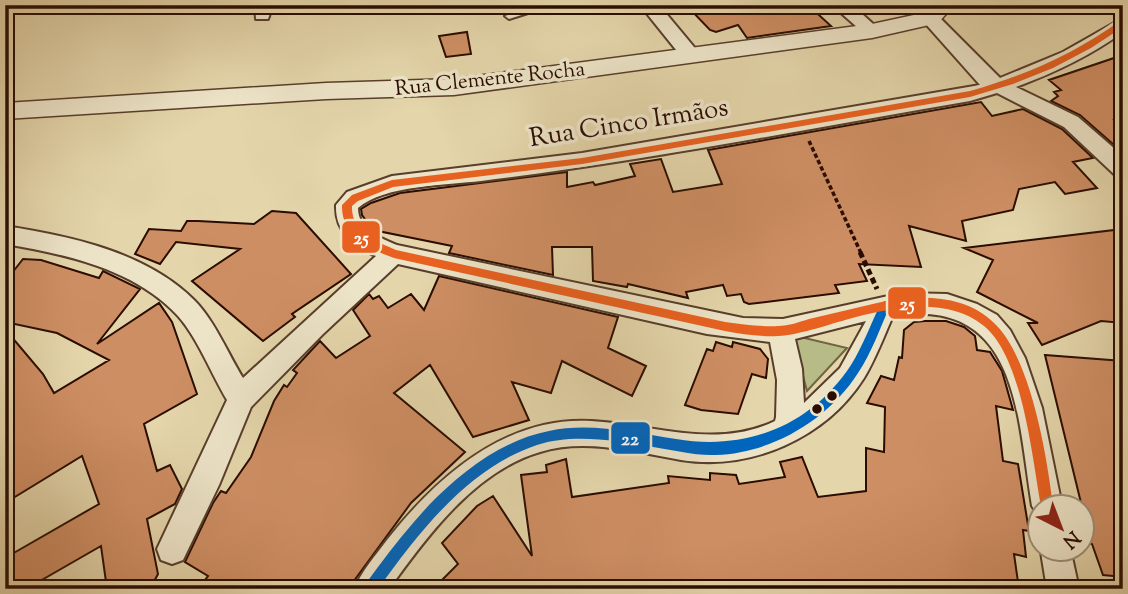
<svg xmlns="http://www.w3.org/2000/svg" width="1128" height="594" font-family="'Sorts Mill Goudy',serif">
<rect width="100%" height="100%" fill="#e4d5aa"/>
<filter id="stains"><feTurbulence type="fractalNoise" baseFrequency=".00286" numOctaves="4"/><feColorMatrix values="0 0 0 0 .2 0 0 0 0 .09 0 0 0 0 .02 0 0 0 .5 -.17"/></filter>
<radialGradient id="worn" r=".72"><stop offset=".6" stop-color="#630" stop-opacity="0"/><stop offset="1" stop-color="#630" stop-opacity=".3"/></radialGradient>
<path fill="#b7bc86" stroke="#706443" stroke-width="2" d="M 792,335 L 847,348 L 807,391 Z"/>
<path fill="#ce8e63" stroke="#2a0c00" stroke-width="2" d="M 686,5 L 808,5 L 831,26 L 747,38 L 738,25 L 716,32 L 710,30 Z
M 467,32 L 471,54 L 446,57 L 439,36 Z
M 1123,55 L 1123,117 L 1114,120 L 1123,130 L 1122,152 L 1080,115 L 1051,101 L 1058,96 L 1054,92 L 1061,90 L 1049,80 Z
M 981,102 L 992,116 L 1023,109 L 1062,129 L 1093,158 L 1073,162 L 1097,188 L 1065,194 L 1055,182 L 1019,189 L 1013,210 L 962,221 L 966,241 L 909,226 L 921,267 L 859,264 L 867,281 L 835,285 L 839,293 L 749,304 L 744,302 L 741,294 L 727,296 L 723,285 L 686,292 L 688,298 L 628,284 L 627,287 L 593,281 L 592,247 L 552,247 L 553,275 L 449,253 L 452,246 L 373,230 L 362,215 L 361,209 L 371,203 L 400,193 L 567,172 L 567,187 L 593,182 L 595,185 L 635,176 L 630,164 L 661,159 L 673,192 L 722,184 L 708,150 Z
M 272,211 L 296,213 L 351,274 L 292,314 L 295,317 L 263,341 L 192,281 L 240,249 L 176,242 L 160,264 L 135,254 L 149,229 L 181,231 L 187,221 L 198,221 L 254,224 Z
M 1123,229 L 1123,323 L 1101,321 L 1042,345 L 1028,323 L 1038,323 L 977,292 L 993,260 L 964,248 Z
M 23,259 L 41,260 L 99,278 L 103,271 L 140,289 L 97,344 L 159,303 L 172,322 L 197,394 L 144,424 L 157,471 L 170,465 L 182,489 L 175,504 L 147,519 L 158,574 L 150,589 L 107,589 L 101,546 L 26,589 L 5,589 L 5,558 L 99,504 L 82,456 L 5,503 L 5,329 L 43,374 L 54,393 L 109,360 L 57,333 L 5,322 L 5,282 Z
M 439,276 L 618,317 L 608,348 L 646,366 L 632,396 L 562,361 L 551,393 L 512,382 L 529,420 L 473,437 L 430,365 L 394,393 L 465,452 L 411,503 L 348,589 L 198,589 L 208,576 L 185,562 L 213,503 L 221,491 L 226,493 L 251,457 L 274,401 L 284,385 L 287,387 L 297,373 L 293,370 L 320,341 L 336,358 L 370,336 L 353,310 L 369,294 L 373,299 L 379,296 L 388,308 L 411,294 L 424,310 Z
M 925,321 L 946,321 L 964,327 L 975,336 L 977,350 L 990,352 L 1002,371 L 1013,410 L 996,406 L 1003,461 L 1018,464 L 1029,531 L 1023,530 L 1026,557 L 1014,554 L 1019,589 L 433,589 L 458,564 L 442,543 L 477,506 L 493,496 L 532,556 L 521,475 L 547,472 L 546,465 L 566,459 L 572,497 L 669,483 L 668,476 L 710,480 L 710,473 L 736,475 L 739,484 L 785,477 L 780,462 L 802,457 L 818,497 L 866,491 L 866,448 L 884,452 L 885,407 L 867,403 L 881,376 L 894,380 L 899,357 L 902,358 L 904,330 L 914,322 Z
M 716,342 L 732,347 L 733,342 L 760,349 L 768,359 L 766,378 L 752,374 L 738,414 L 701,410 L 685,405 L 707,349 L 713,351 Z
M 1045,355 L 1123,361 L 1123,577 L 1103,575 L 1092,544 L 1087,543 L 1082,507 Z"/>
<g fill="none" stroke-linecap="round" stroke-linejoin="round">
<defs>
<path id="service" d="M 538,5 L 553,5 L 509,19 L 505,16 Z"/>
<path id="minor" d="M 255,5 L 273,5 L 268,19 L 256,19 Z
M 640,5 L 659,5 L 699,53 L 701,57 L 699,61 L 685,61 Z
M 832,5 L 852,5 L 881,31 L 878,35 L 866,35 Z
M 930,13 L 936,14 L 1000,78 L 1063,52 L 1123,18 L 1123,32 C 1090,56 1054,73 1016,87 L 1078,117 L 1123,156 L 1123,177 L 1115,175 L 1064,127 L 997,93 L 970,101 C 807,129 645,161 481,181 C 448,185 384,185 358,208 C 358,230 380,238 397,245 L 743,318 L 783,319 L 902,293 L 947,294 L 977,304 L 997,315 L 1010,330 L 1025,358 L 1042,408 L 1062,506 L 1040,506 L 1040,518 L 1032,506 C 1017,416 1019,296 893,316 C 884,336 876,358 864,378 C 826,438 751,471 681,460 C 636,452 585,438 540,452 C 475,471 427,536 389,589 L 354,589 C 362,571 375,556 387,540 C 437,477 505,416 591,421 C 652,424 716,450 775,421 L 776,417 L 777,380 L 770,342 L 707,334 L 398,264 L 323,334 L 251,407 L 219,485 L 183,560 L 172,564 L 161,560 L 157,549 L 227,400 C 212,375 197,337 178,316 C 135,269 65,254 5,244 L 5,226 C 70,236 146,252 194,300 C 215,321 228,354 243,378 L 376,256 C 353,246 335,232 336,205 L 347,192 L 392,176 L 582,153 L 980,85 L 924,22 L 921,18 L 924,14 ZM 866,321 L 840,368 L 804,403 L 802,369 L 795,339 Z
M 1040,546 L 1070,548 L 1079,589 L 1047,589 Z"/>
<path id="tertiary" d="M 931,5 L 954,5 L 938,23 L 872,38 L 454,95 L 326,99 L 5,119 L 5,103 L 326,83 L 454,79 L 872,24 L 923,13 Z"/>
</defs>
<use href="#service" stroke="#583e2a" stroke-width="4"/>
<use href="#minor" stroke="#583e2a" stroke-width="4"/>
<use href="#tertiary" stroke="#583e2a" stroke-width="3"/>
<path stroke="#2a0c00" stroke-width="3.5" stroke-dasharray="4.5 2.5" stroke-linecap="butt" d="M 809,141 L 861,253"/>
<path stroke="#2a0c00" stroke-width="5" stroke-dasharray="6 3.5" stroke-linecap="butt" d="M 860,252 L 877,289"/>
<use href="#service" fill="#ede4c8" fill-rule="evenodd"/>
<use href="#minor" fill="#ede4c8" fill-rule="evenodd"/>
<use href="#tertiary" fill="#ede4c8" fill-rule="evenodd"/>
<defs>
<path id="bus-1" d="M 885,301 L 889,303 L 890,306 C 880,328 872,352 858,373 C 828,420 772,453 716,455 C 695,456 674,450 653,447 C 616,441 574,433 537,445 C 468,468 419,532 378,589 L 363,589 C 367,581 373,574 378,567 C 394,545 411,525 429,505 C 461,472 502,440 549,431 C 590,422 635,433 676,439 C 746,451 811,426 851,365 C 863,346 871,323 881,303 Z"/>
<path id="bus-2" d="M 1120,21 L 1123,21 L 1123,27 L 1091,48 L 1053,68 L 1013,84 L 970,97 L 582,164 L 393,187 L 358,201 L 352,206 C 351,232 375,241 396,250 L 725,322 C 742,324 760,327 778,326 C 789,326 799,322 809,319 C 832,314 854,308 877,303 C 914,295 963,293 993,322 C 1031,356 1047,457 1053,506 L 1041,506 C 1032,458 1023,358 984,326 C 948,297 896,307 856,317 C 833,323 800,335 778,336 C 760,337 742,334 725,331 L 394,258 C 369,249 341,236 342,205 L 352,195 L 392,180 L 582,158 L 970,91 C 1024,76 1074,54 1120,21 Z"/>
</defs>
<use href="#bus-1" stroke="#ede4c8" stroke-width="6"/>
<use href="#bus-2" stroke="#ede4c8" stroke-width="6"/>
<use href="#bus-1" fill="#0065bd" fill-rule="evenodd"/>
<use href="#bus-2" fill="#e86120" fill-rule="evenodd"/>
</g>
<g fill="#2a0c00" stroke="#ede4c8" stroke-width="2.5">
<circle cx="832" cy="396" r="6"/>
<circle cx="817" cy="409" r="6"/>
</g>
<g text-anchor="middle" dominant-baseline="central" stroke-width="7" stroke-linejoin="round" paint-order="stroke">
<g font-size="21" fill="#2a0c00" stroke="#ede4c8">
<text transform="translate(490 80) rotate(-6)">Rua Clemente Rocha</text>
</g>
<g font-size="26" fill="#2a0c00" stroke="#ede4c8">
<text transform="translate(629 124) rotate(-9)">Rua Cinco Irmãos</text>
</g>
</g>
<g stroke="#ede4c8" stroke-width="2.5">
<rect x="341" y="220" width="40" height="34" rx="7" fill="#e86120"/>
<rect x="887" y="286" width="40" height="34" rx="7" fill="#e86120"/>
<rect x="610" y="421" width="41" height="34" rx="7" fill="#0065bd"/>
</g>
<g font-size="19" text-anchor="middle" font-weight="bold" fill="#fff">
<text x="361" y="244">25</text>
<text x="907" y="310">25</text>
<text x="630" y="445">22</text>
</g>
<rect width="1128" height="594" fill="none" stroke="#e4d5aa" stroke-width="28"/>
<rect x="7" y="7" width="1114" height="580" fill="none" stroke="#2a0c00" stroke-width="3.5"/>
<rect x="14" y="14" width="1100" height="566" fill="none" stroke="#2a0c00" stroke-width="2"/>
<g transform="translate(1061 528) rotate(138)"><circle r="33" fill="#ede4c8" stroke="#9f8e78" stroke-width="2"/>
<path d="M0-5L12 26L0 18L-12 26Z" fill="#8f2418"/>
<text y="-10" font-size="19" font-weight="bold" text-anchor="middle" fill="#2a0c00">N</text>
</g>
<rect width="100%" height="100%" filter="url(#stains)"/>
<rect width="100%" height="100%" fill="url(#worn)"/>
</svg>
